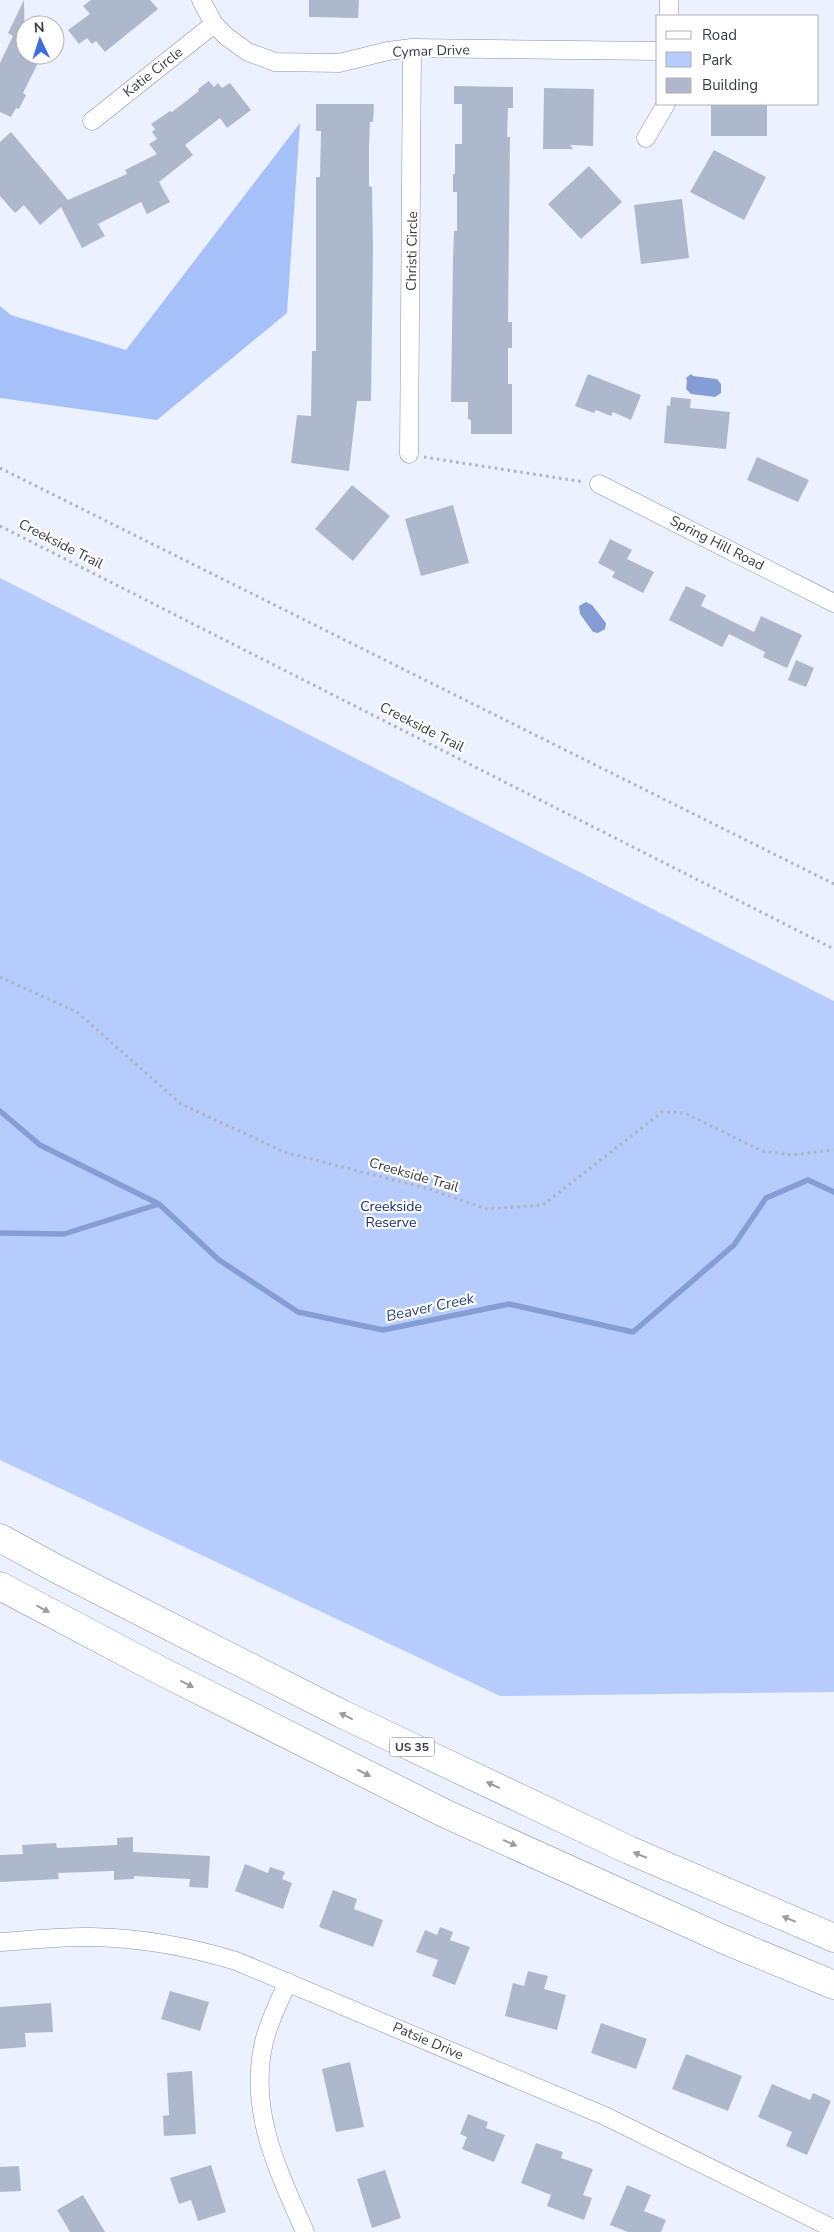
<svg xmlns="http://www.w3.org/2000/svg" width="834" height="2232" font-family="'Nunito Sans',sans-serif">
<rect width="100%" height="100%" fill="#ebf1fe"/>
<path fill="#b5ccfd" d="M 0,578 L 834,1001 L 834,1692 L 500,1696 L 0,1460 Z"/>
<path fill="#a6c0fa" d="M 300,123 L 287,313 L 157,420 L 0,398 L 0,306 L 11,315 L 126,350 Z"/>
<path fill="#849dd5" d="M 691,374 L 693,376 L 717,379 L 721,384 L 721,393 L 715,397 L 691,394 L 686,389 L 687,381 L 686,378 Z
M 586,602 L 592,605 L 606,623 L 605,629 L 598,633 L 593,632 L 580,614 L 579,606 Z"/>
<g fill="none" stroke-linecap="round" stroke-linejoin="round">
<path stroke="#849dd5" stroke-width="5.5" d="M 0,1111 L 40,1145 L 159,1204 L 219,1260 L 298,1312 L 383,1330 L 509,1304 L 633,1332 L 734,1245 L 766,1198 L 808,1180 L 834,1192
M 0,1233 L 64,1234 L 159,1204"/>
</g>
<path fill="#aeb8cd" d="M 24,0 L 25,55 L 42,55 L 23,93 L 26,95 L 19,109 L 16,108 L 11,117 L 0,112 L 0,63 L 13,36 L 8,33 Z
M 91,0 L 150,0 L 158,9 L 105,52 L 96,41 L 92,44 L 87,38 L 79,44 L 68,30 L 90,14 L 83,6 Z
M 309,0 L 359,0 L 358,18 L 309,17 Z
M 209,81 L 214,87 L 218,83 L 222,88 L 230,83 L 251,110 L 227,128 L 220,118 L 185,145 L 193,155 L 159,182 L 170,202 L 147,214 L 141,202 L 98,224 L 105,236 L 82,248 L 61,207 L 40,225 L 24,205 L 15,213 L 0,196 L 0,142 L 11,132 L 68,200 L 127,174 L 125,170 L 157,154 L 149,144 L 157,139 L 152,132 L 155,129 L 151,124 L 170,111 L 172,112 L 199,91 L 198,89 Z
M 454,86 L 513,87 L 513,108 L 508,108 L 507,137 L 510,137 L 508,322 L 512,322 L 512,348 L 508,348 L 508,384 L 512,384 L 512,434 L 471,434 L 471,420 L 468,419 L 468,402 L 451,402 L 453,260 L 454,231 L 457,231 L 457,192 L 453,192 L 453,174 L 455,174 L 455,144 L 462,144 L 462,104 L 454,104 Z
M 544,88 L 594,89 L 593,146 L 570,145 L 573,149 L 543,149 Z
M 316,104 L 374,104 L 373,122 L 370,122 L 369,145 L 369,186 L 372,187 L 373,248 L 371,401 L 357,401 L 349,471 L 291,463 L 297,415 L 311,416 L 312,351 L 316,351 L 316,177 L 320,177 L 321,131 L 316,131 Z
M 711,104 L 767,104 L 767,136 L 711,136 Z
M 714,150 L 766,177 L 744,220 L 690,192 Z
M 589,166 L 622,202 L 581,239 L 548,204 Z
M 682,199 L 689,258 L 641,264 L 634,205 Z
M 588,374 L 641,395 L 631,420 L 613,412 L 611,416 L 596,410 L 594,413 L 575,406 Z
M 671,397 L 691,399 L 690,408 L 730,412 L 726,449 L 664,443 L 667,405 L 670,406 Z
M 757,457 L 809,480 L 798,502 L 747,480 Z
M 352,485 L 390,516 L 353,561 L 315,529 Z
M 453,505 L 469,563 L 421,576 L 405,519 Z
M 610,539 L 632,550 L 627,559 L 654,572 L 643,593 L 612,577 L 615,572 L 598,563 Z
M 686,586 L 706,595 L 701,606 L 754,632 L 761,616 L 802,635 L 787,668 L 763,657 L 765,652 L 729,634 L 722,647 L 669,620 Z
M 796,660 L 814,668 L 806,687 L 788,680 Z
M 133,1837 L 133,1852 L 210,1856 L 208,1888 L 189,1887 L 190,1879 L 134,1876 L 134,1879 L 114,1880 L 114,1871 L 58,1873 L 59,1879 L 0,1882 L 0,1855 L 23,1854 L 22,1845 L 56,1843 L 57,1848 L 117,1845 L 117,1838 Z
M 245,1864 L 268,1873 L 270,1867 L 285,1872 L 282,1879 L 292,1883 L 283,1909 L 235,1891 Z
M 333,1890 L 357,1899 L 354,1909 L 383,1920 L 373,1947 L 319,1927 Z
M 440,1927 L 453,1932 L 450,1940 L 470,1947 L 455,1985 L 432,1976 L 438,1960 L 416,1952 L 425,1930 L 437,1935 Z
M 528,1971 L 548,1976 L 544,1989 L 566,1995 L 557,2030 L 505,2016 L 513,1983 L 524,1986 Z
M 170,1991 L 209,2002 L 200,2031 L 161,2019 Z
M 51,2003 L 53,2032 L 25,2033 L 26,2047 L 0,2049 L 0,2007 Z
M 601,2023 L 647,2039 L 636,2069 L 591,2053 Z
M 686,2054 L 742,2076 L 728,2111 L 672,2089 Z
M 350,2062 L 364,2127 L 336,2132 L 322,2069 Z
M 192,2071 L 196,2134 L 164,2136 L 163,2116 L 169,2115 L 167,2073 Z
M 772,2084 L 810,2100 L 813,2093 L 831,2101 L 807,2155 L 786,2146 L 792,2132 L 758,2117 Z
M 468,2114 L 488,2122 L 486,2128 L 505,2135 L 494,2162 L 462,2149 L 467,2137 L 460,2134 Z
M 536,2143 L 563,2152 L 561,2158 L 593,2169 L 583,2195 L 592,2198 L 584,2220 L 547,2206 L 551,2195 L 521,2183 Z
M 211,2165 L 226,2212 L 198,2221 L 191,2200 L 179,2204 L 170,2178 Z
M 19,2166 L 21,2191 L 0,2192 L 0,2167 Z
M 385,2170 L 401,2218 L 372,2228 L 357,2179 Z
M 627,2185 L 651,2195 L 644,2211 L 666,2220 L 661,2232 L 628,2232 L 610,2225 Z
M 83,2195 L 105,2232 L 70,2232 L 57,2210 Z"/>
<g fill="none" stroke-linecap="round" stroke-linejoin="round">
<defs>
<path id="minor" d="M 201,0 L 214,24 L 227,37 L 248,52 L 275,62 L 339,63 L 388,51 L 412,48 L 658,51
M 669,16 L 669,0
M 92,121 L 214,24
M 646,138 L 666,104
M 409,454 L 412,48
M 599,484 L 834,603
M 0,1942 C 31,1940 62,1936 92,1937 C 141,1938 190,1947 236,1961 L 605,2116 L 834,2229
M 288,1982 C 279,2001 269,2021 264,2042 C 248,2111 278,2170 305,2232"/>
<path id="motorway" d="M 0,1538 L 55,1568 L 342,1714 L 629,1850 L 834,1938
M 0,1586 L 159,1670 L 446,1814 L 725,1940 L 834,1985"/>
</defs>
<use href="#minor" stroke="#8892a6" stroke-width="19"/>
<use href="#motorway" stroke="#8892a6" stroke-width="29"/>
<path stroke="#aeb4bf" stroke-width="3" stroke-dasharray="2.5 4" stroke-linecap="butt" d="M 424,457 L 584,482
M 0,468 L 834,884
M 0,526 L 834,949
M 0,977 L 77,1012 L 181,1104 L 284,1152 L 429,1189 L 487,1209 L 543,1205 L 662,1112 L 685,1113 L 762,1151 L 792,1155 L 834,1150"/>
<use href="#minor" stroke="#fff" stroke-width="18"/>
<use href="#motorway" stroke="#fff" stroke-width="28"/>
</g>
<defs><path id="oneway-solid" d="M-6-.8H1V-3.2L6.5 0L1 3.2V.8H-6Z" transform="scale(1.25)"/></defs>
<g fill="#9a9ca1">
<use href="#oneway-solid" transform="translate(43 1609) rotate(28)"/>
<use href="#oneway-solid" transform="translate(187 1684) rotate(27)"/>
<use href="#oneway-solid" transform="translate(346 1716) rotate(-154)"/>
<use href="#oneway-solid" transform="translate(364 1773) rotate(27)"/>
<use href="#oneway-solid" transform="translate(493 1785) rotate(-155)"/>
<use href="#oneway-solid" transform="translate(510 1843) rotate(24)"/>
<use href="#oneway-solid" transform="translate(640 1855) rotate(-157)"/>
<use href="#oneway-solid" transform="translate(789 1919) rotate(-157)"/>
</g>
<g text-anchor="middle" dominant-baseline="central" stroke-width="4.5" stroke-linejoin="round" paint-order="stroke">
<rect fill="#fff" stroke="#72757b" stroke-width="1" x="389.5" y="1737.5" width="45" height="19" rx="4"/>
<g font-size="12" font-weight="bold" fill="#363a43">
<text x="412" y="1747">US 35</text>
</g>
<g font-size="14" fill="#363a43" stroke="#fff">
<text transform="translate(431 51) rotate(-2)">Cymar Drive</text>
<text transform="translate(153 72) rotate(-38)">Katie Circle</text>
<text transform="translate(412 251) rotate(-89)">Christi Circle</text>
<text transform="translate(717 543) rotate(27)">Spring Hill Road</text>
<text transform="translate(61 544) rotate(27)">Creekside Trail</text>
<text transform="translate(422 727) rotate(27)">Creekside Trail</text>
<text transform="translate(414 1175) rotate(16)">Creekside Trail</text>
<text transform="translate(428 2041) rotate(23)">Patsie Drive</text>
</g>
<g font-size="14" fill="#162e6f" stroke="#fff">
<text x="391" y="1206">Creekside<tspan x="391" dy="16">Reserve</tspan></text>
</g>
<g font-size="15" font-style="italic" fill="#294487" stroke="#fff">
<text transform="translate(430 1307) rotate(-12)">Beaver Creek</text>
</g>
</g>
<rect x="656" y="15" width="162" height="90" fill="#ffffff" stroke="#afb0b4"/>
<rect x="666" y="31" width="25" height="8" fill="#ffffff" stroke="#afb0b4"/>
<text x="702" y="40" font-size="15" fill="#363a43">Road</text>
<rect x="666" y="52" width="25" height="15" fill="#b5ccfd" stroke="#afb0b4"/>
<text x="702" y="65" font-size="15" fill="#363a43">Park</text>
<rect x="666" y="78" width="25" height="15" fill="#aeb8cd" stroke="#afb0b4"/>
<text x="702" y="90" font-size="15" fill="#363a43">Building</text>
<g transform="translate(40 40) rotate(356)"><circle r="24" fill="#ffffff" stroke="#afb0b4"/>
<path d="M0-4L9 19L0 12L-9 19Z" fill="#416cdd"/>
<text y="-8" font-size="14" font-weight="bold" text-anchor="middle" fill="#363a43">N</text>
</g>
</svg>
